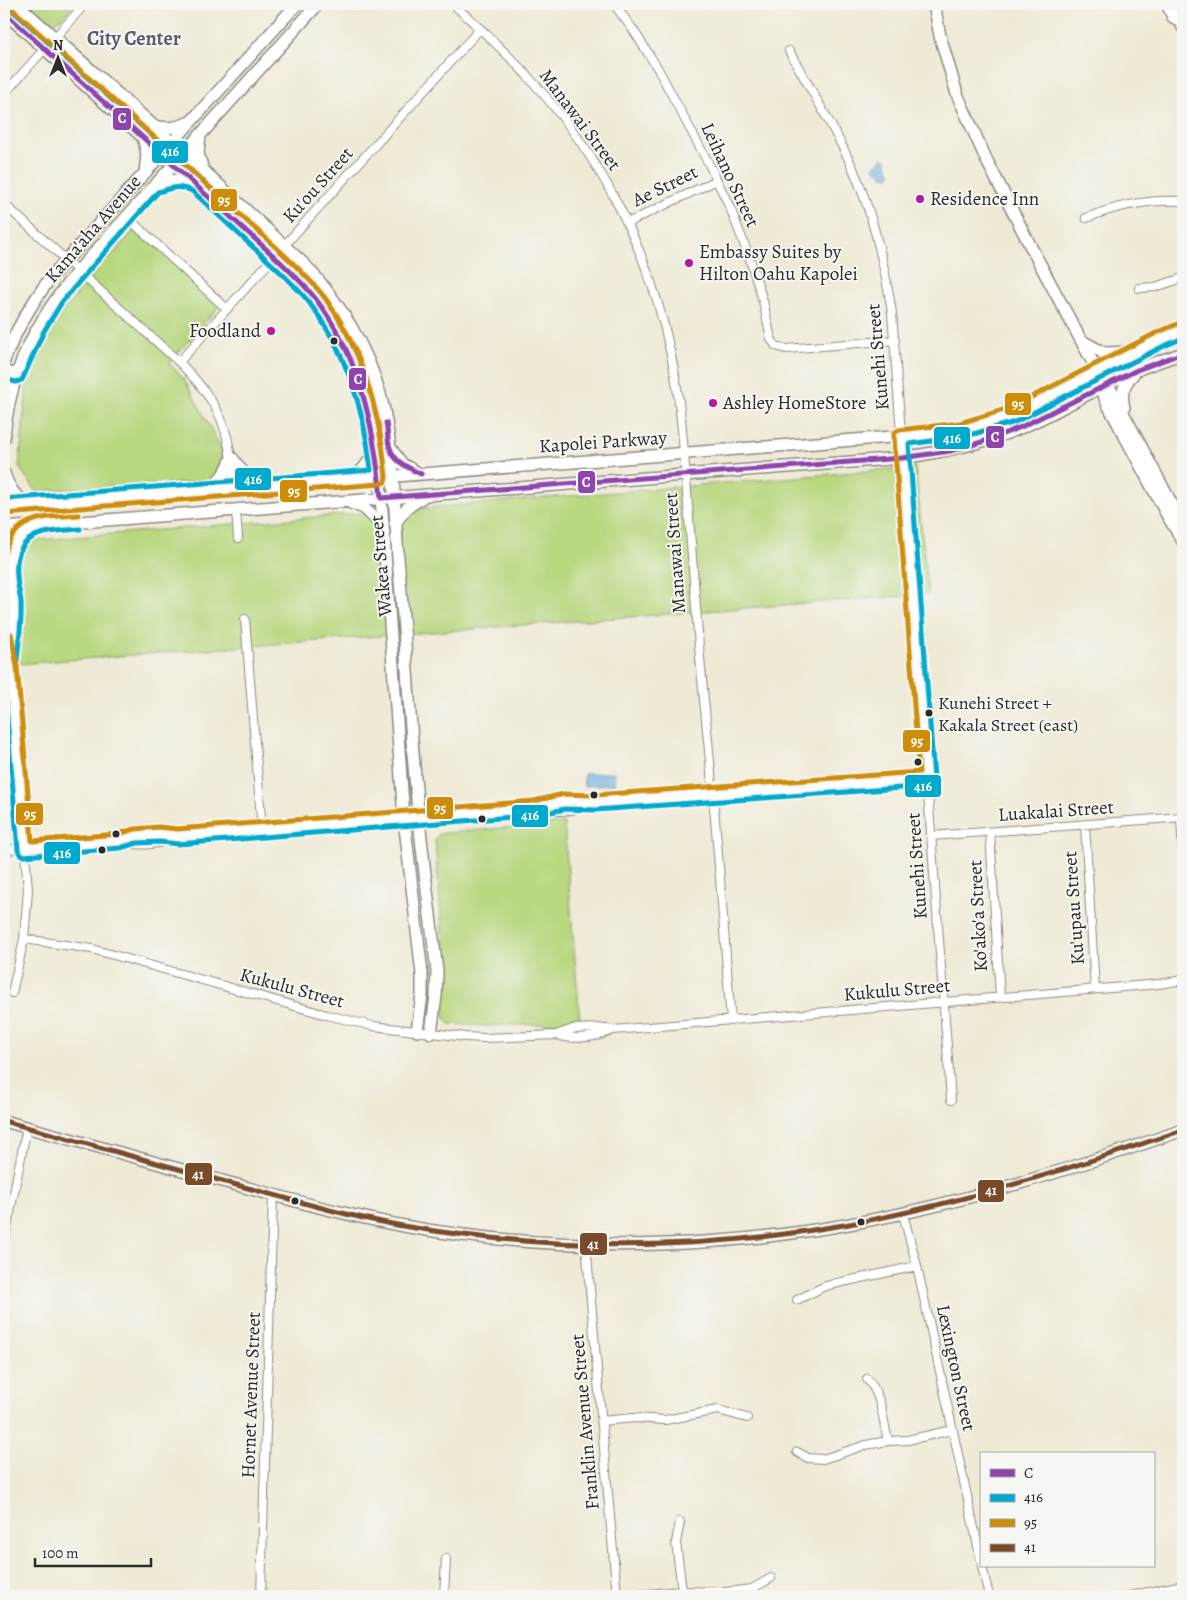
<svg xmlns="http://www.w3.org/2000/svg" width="1187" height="1600" font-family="Alegreya,serif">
<rect width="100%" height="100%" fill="#f6f6f2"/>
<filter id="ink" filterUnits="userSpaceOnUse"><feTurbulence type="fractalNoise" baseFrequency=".02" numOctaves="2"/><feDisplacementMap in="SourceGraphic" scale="10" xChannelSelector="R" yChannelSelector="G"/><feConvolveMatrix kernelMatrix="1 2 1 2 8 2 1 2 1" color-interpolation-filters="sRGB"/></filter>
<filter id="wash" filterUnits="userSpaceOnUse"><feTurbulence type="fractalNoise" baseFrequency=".0096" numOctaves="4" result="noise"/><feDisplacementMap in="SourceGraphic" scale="20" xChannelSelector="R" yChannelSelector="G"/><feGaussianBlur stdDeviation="1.12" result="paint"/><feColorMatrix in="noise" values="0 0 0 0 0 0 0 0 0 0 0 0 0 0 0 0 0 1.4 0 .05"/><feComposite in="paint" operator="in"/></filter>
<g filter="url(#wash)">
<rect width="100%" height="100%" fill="#efead5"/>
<path fill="#b8d77e" stroke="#728154" d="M 29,4 L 75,4 C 52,29 53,26 29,4 Z
M 135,229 L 224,301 L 169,363 L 184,379 L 223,451 L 216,481 L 36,491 L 19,467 L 27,385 L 51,326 L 81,289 Z
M 915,467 L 928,594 L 4,665 L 4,543 Z
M 564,823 L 580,1021 L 544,1024 L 485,1026 L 450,1024 L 446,1020 L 444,1014 L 445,970 L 435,840 L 438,835 L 444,833 Z"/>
<path fill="#66addc" stroke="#486c84" d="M 882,158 L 887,159 L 888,168 L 892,172 L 889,177 L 881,176 L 882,173 L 876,171 L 873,166 L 879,163 Z
M 614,772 L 615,784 L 584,786 L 584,774 Z"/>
</g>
<g filter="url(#ink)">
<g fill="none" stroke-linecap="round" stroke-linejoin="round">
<defs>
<path id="street" d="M 453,4 C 480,28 507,53 531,80 C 602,157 650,253 671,355 C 680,396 683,438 686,480 C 690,531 694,582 698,633 C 702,688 709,742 713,797 C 720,871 725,946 731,1021
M 614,4 L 634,31 L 658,69 L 711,168 L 731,210 L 750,259 L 763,301 L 771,339 L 776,346 L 786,349 L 895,340
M 789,51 C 810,88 832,124 850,162 C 872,210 884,261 892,313 L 951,1100
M 4,94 L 85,4
M 4,204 L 179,362 C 222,405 230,429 234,489
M 127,217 L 227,309
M 1086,218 C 1118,205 1149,199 1183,201
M 627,223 L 717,180
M 1139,288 L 1155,287 L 1183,278
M 179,362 L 480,29
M 236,510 L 238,538
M 5,528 C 6,553 11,578 13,603 C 14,619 12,637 10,653
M 245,619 L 262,830
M 4,635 L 10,667 L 28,890 L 24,939 L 12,993
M 536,808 C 553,813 577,812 594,803
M 1181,818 L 1183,853
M 1085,825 L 1095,989
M 990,832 L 1000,997
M 931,836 L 1183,817
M 119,841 C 137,847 160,845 177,837
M 4,850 L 119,841 C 137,834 158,832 177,837 L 536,808 C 554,801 575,799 594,803 L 927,779
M 24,939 L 92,949 L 327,1015 L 373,1026 L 466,1037 L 484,1038 L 556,1035 L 573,1029 L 597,1028 L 613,1030 L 1159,984 L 1183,980
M 556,1035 C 573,1040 597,1038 613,1030
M 903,1214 L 917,1266 L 981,1560
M 4,1242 L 27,1127
M 586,1244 L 617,1596
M 797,1300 L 823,1287 L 833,1284 L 917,1266
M 867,1379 C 882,1394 883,1421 888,1441
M 601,1421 L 634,1418 L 665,1420 L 718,1410 L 747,1418
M 797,1452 L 808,1458 L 823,1459 L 866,1445 L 888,1441 L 908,1440 L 952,1430
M 680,1522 L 676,1542 L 682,1591
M 982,1566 L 989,1596
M 261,1596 L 273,1195
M 444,1596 L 446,1559
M 624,1596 L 682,1591 L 725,1592 L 752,1589 L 771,1578
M 1129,1596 L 1183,1585"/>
<path id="secondary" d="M 17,4 L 204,171 L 305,265 C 340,303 366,345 380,394 C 395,450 394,513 399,570 C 407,653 410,736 419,819 C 424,870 431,921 437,972 L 436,996 L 431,1033
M 934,4 L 940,36 L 957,94 L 986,159 L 1033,251 L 1098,372 L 1111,390 L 1183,525
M 1167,4 L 1173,17 L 1180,21 L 1183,27
M 1177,4 L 1180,14 L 1180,21
M 4,12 L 196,185 L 294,275 L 319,303 L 350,355 L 365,394 L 378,455 L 404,819 L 422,974 L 422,995 L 417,1031
M 154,126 C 167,129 177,128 190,122
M 200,135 L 198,153 L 203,170
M 143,137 L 147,154 L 145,173
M 156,185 C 169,180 179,178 193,183
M 1082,341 L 1104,353 L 1130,352
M 4,361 C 15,330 32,303 51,277 L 297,4
M 4,371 L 16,375
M 1100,382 L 1106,401 L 1167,515 L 1183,541
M 1124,408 C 1120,392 1124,384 1134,373
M 4,438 C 9,373 36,321 78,271 L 318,4
M 391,449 L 402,464 L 420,474
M 232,458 L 246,476 L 264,485
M 4,473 C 9,489 15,498 31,504
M 350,480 C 364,470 371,462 374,446
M 206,491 C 219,482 226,473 232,458
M 351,503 L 364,508 L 383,526
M 4,507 L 942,433 L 995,421 L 1013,415 L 1098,372 L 1159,340 L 1183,330
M 395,523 L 407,508 L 424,496
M 4,528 L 902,458 C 943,452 982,444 1020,428 C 1060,411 1097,387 1137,370 C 1152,363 1168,359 1183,353
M 9,574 C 12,550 13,539 36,528
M 4,1121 C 78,1141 152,1162 226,1182 C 289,1199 351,1217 415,1228 C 576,1255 745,1249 904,1213 C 999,1192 1091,1162 1183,1130"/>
</defs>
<use href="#street" stroke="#8d8a80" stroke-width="10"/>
<use href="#secondary" stroke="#8d8a80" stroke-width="14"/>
<use href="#street" stroke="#fff" stroke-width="8"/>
<use href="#secondary" stroke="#fff" stroke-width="11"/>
<defs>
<path id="bus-1" d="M 4,12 L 275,257 C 289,270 303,283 315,298 C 360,356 374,426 381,498
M 386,423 C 388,431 387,440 390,448 C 394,462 409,468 421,474
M 381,498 L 902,458 L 950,451 L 982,442 L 1021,427 L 1137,370 L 1183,353"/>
<path id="bus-2" d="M 12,10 L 216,193
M 4,379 L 16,382 L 22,380 L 44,331 L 62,302 L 84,276 L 158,192 C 173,188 177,185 192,191 C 213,210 233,229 254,248 C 273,265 292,282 308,301 C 346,350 364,409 371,470 L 4,499
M 17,660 C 19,640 22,621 21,602 C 20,593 17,584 17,576 C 13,530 47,532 80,529
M 4,682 L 18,850 L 20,854 L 24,856 L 120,848 L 137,843 L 160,842 L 178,844 L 537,815 L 565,809 L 595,810 L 929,786 L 933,783 L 934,778 L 909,444 L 963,437 L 1015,422 L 1162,347 L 1183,338"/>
<path id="bus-3" d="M 5,514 L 380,484 L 385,482 L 386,477 C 380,413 364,351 325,298 C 312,281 296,266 280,251 L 9,6
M 4,554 C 15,515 45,517 78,515
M 4,591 L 6,616 L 4,644
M 11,634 L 17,666 L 32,841 L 118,834 L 135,829 L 159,827 L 177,829 L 534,801 L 564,794 L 594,795 L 919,772 L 894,438 L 894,433 L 899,430 L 960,423 L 1010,408 L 1156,333 L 1180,323"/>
<path id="bus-4" d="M 4,1121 C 84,1143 164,1165 244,1187 C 301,1202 357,1219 415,1228 C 557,1251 703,1250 844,1225 C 960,1204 1072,1168 1183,1130"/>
</defs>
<use href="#bus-1" stroke="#f6f6f2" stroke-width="9"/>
<use href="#bus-2" stroke="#f6f6f2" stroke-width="9"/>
<use href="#bus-3" stroke="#f6f6f2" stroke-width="9"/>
<use href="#bus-4" stroke="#f6f6f2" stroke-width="9"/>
<use href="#bus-1" stroke="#8e44ad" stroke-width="5"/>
<use href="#bus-2" stroke="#00a9ce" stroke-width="5"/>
<use href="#bus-3" stroke="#ce8d09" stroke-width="5"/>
<use href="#bus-4" stroke="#7a4b2a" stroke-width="5"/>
</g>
</g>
<g fill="#b5179e" stroke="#f6f6f2" stroke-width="2">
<circle cx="920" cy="199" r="5"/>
<circle cx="689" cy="263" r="5"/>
<circle cx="271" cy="331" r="5"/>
<circle cx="713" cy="403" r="5"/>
</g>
<g fill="#2b2b2b" stroke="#f6f6f2" stroke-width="2">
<circle cx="334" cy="341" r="4.5"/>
<circle cx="929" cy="713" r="4.5"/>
<circle cx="918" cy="762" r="4.5"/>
<circle cx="594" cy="795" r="4.5"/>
<circle cx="482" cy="819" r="4.5"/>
<circle cx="116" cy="834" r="4.5"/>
<circle cx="102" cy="850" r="4.5"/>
<circle cx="295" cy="1201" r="4.5"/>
<circle cx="861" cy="1222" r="4.5"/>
</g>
<g text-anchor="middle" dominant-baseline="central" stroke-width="4" stroke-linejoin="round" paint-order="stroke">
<g font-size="18" fill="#2b2b2b" stroke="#f6f6f2" text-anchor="start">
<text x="938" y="703">Kunehi Street +<tspan x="938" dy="22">Kakala Street (east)</tspan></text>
</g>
<g font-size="19" fill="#2b2b2b" stroke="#f6f6f2">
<text transform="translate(580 120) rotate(53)">Manawai Street</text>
<text transform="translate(730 175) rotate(65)">Leihano Street</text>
<text transform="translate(318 185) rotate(-48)">Ku'ou Street</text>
<text transform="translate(665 186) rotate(-26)">Ae Street</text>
<text transform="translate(93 229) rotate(-49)">Kama'aha Avenue</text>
<text transform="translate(878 357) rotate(-95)">Kunehi Street</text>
<text transform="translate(603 442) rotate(-4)">Kapolei Parkway</text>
<text transform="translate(675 553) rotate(-94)">Manawai Street</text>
<text transform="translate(381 566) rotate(-95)">Wakea Street</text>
<text transform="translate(1056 811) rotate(-4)">Luakalai Street</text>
<text transform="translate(917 866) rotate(-94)">Kunehi Street</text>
<text transform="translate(1074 908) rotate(-94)">Ku'upau Street</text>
<text transform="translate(978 916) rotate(-93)">Ko'ako'a Street</text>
<text transform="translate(292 988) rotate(15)">Kukulu Street</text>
<text transform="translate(897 990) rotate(-5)">Kukulu Street</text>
<text transform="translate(956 1368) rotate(78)">Lexington Street</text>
<text transform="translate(251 1395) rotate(-88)">Hornet Avenue Street</text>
<text transform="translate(585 1422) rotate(-95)">Franklin Avenue Street</text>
</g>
<g font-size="19" fill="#2b2b2b" stroke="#f6f6f2" text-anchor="start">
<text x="930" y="199">Residence Inn</text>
<text x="699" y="252">Embassy Suites by<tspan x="699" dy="22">Hilton Oahu Kapolei</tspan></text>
<text x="261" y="331" text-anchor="end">Foodland</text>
<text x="723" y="403">Ashley HomeStore</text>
</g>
<g font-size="20" font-weight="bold" fill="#615770" stroke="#f6f6f2">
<text x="134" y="38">City Center</text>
</g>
</g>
<g stroke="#f6f6f2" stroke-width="2">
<rect x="112" y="107" width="20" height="24" rx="5" fill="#8e44ad"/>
<rect x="151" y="140" width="38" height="24" rx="5" fill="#00a9ce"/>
<rect x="210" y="188" width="28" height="24" rx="5" fill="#ce8d09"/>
<rect x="348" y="367" width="19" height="24" rx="5" fill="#8e44ad"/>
<rect x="1004" y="392" width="28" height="24" rx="5" fill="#ce8d09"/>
<rect x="985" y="425" width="20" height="24" rx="5" fill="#8e44ad"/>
<rect x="933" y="426" width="38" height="24" rx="5" fill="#00a9ce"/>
<rect x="234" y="467" width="38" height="24" rx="5" fill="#00a9ce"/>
<rect x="577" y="470" width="19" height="24" rx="5" fill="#8e44ad"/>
<rect x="279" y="479" width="29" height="24" rx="5" fill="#ce8d09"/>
<rect x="902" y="729" width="29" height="24" rx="5" fill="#ce8d09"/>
<rect x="904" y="774" width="38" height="24" rx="5" fill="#00a9ce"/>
<rect x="426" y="796" width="28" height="24" rx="5" fill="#ce8d09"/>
<rect x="15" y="802" width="29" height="24" rx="5" fill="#ce8d09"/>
<rect x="511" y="804" width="38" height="24" rx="5" fill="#00a9ce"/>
<rect x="43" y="841" width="38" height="24" rx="5" fill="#00a9ce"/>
<rect x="184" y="1162" width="29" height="24" rx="5" fill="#7a4b2a"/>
<rect x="977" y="1179" width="28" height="24" rx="5" fill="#7a4b2a"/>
<rect x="579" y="1232" width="29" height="24" rx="5" fill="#7a4b2a"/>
</g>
<g font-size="14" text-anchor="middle" font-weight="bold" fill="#fff">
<text x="122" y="123">C</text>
<text x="170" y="156">416</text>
<text x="224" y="205">95</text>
<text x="358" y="384">C</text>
<text x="1018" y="409">95</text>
<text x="995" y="442">C</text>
<text x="952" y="443">416</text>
<text x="253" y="484">416</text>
<text x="586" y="487">C</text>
<text x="294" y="496">95</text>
<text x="917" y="746">95</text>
<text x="923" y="791">416</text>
<text x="440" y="813">95</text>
<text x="30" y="819">95</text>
<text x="530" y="820">416</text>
<text x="62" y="858">416</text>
<text x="198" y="1179">41</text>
<text x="991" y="1195">41</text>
<text x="593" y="1249">41</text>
</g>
<rect width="1187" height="1600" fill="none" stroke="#f6f6f2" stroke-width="20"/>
<rect x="980" y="1452" width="175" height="115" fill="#f6f6f2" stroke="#a5a5a2"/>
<rect x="990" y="1469" width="25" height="8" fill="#8e44ad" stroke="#a5a5a2"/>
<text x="1024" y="1478" font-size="15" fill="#2b2b2b">C</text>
<rect x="990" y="1494" width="25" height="8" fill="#00a9ce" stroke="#a5a5a2"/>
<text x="1024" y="1502" font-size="15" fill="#2b2b2b">416</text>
<rect x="990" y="1519" width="25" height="8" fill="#ce8d09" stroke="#a5a5a2"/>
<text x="1024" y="1528" font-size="15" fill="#2b2b2b">95</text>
<rect x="990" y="1544" width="25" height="8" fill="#7a4b2a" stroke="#a5a5a2"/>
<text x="1024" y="1552" font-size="15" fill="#2b2b2b">41</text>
<g transform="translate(58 58)" stroke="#f6f6f2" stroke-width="4" paint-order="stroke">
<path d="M0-4L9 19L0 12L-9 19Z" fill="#2b2b2b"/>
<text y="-8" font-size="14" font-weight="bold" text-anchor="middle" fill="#2b2b2b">N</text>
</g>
<path d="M35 1558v8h116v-8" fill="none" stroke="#2b2b2b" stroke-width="2.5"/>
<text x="42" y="1558" font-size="15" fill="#2b2b2b" stroke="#f6f6f2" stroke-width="4" paint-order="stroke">100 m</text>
</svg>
